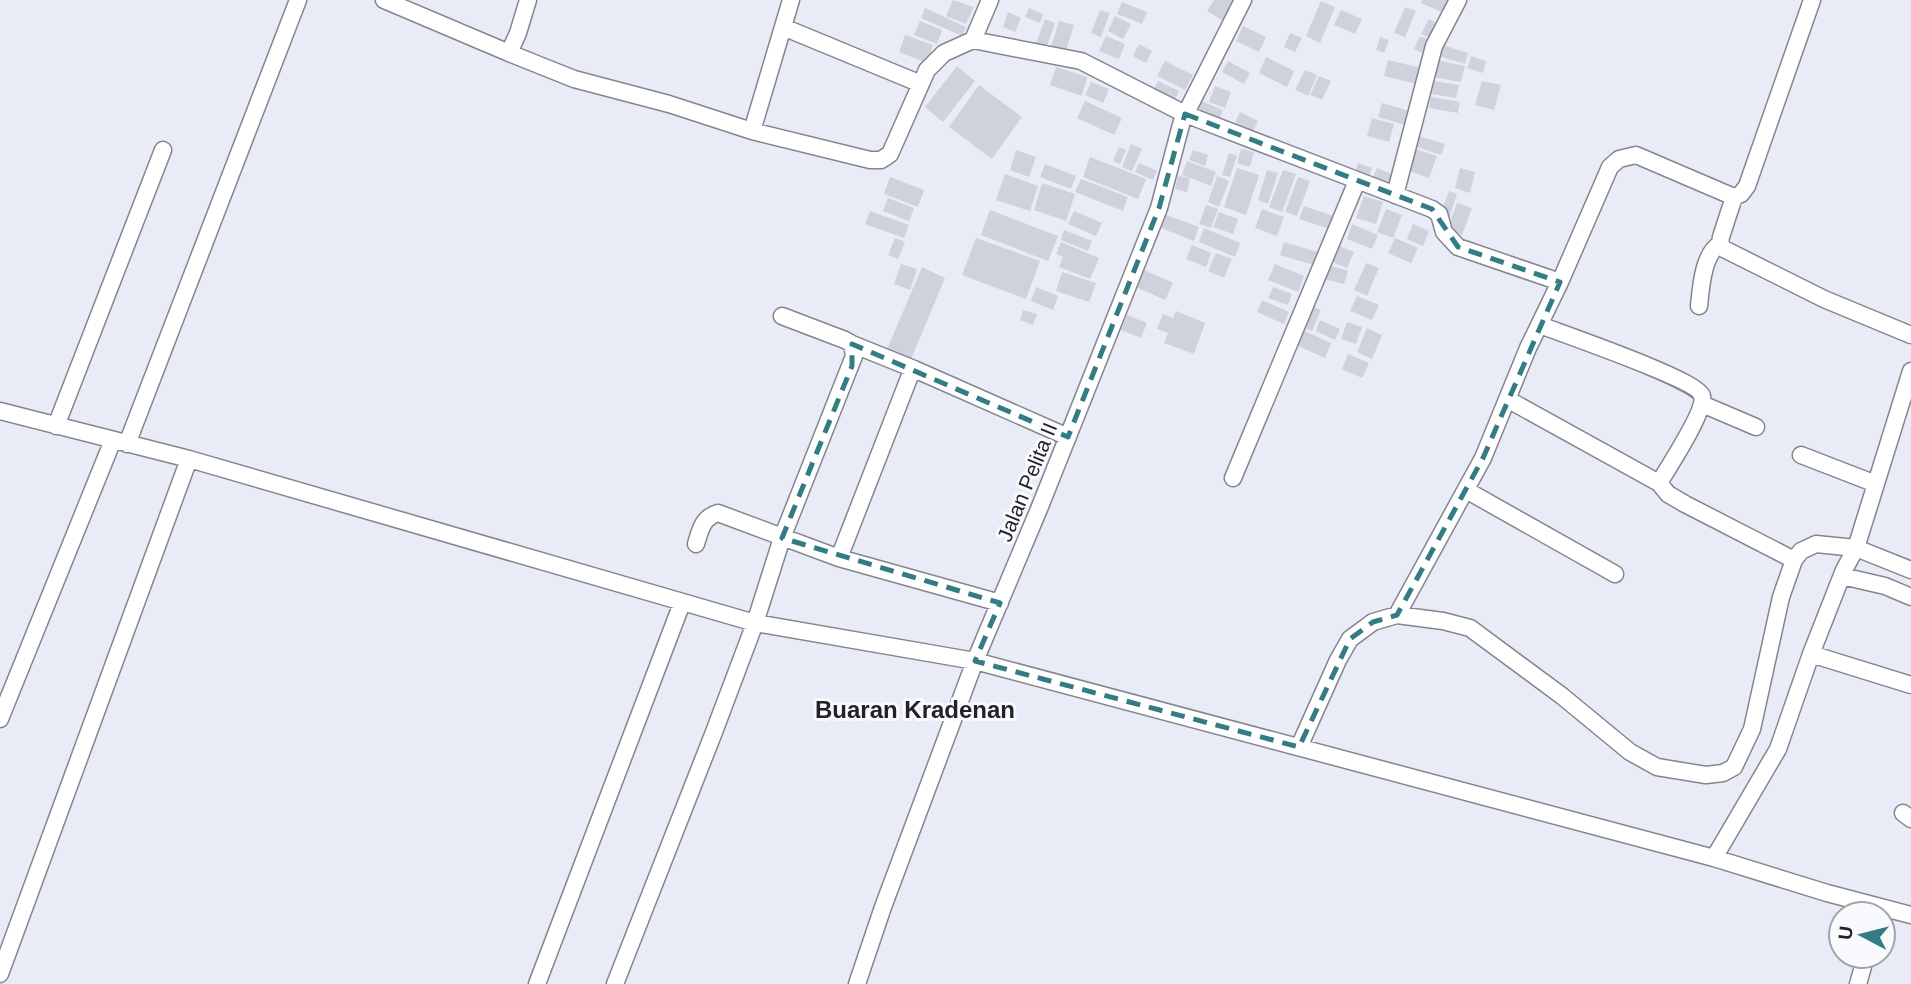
<svg xmlns="http://www.w3.org/2000/svg" width="1911" height="984" font-family="Helvetica,sans-serif">
<rect width="100%" height="100%" fill="#e9ecf7"/>
<path fill="#cfd2dd" d="M 953,0 L 974,7 L 966,24 L 946,16 Z
M 1214,0 L 1240,0 L 1227,23 L 1207,11 Z
M 1422,0 L 1448,0 L 1451,1 L 1446,14 L 1421,3 Z
M 1321,1 L 1335,7 L 1320,43 L 1306,36 Z
M 1122,2 L 1147,12 L 1142,24 L 1117,14 Z
M 1405,7 L 1416,11 L 1405,37 L 1394,33 Z
M 925,8 L 966,27 L 962,36 L 921,18 Z
M 1029,8 L 1043,14 L 1040,23 L 1025,17 Z
M 1100,10 L 1110,13 L 1101,37 L 1091,33 Z
M 1341,10 L 1362,19 L 1355,34 L 1334,25 Z
M 1008,12 L 1021,18 L 1015,32 L 1003,27 Z
M 1115,16 L 1131,24 L 1123,39 L 1108,31 Z
M 1045,19 L 1055,23 L 1046,49 L 1035,46 Z
M 1429,19 L 1440,25 L 1432,39 L 1421,34 Z
M 920,21 L 942,30 L 937,44 L 914,35 Z
M 1059,21 L 1074,25 L 1066,51 L 1051,47 Z
M 1243,26 L 1266,37 L 1259,52 L 1236,41 Z
M 1290,33 L 1302,38 L 1295,52 L 1284,47 Z
M 905,35 L 933,45 L 927,63 L 899,52 Z
M 1106,36 L 1125,44 L 1119,59 L 1099,51 Z
M 1420,36 L 1432,41 L 1427,55 L 1414,49 Z
M 1380,37 L 1389,40 L 1384,53 L 1376,50 Z
M 1139,44 L 1152,51 L 1146,63 L 1133,56 Z
M 1439,44 L 1468,53 L 1465,64 L 1436,55 Z
M 1471,56 L 1486,61 L 1483,73 L 1467,68 Z
M 1266,57 L 1294,71 L 1287,87 L 1259,73 Z
M 1388,60 L 1421,68 L 1417,84 L 1384,76 Z
M 1436,60 L 1465,66 L 1461,82 L 1433,77 Z
M 1165,61 L 1193,75 L 1185,90 L 1157,76 Z
M 1228,61 L 1250,73 L 1244,84 L 1222,72 Z
M 957,66 L 975,81 L 943,122 L 925,107 Z
M 1056,67 L 1087,77 L 1082,96 L 1050,85 Z
M 1305,70 L 1317,75 L 1308,96 L 1295,90 Z
M 1319,76 L 1331,81 L 1322,100 L 1310,95 Z
M 1158,81 L 1179,91 L 1172,105 L 1151,94 Z
M 1434,81 L 1459,85 L 1456,98 L 1432,94 Z
M 1482,81 L 1501,85 L 1494,110 L 1475,105 Z
M 1091,82 L 1109,89 L 1103,103 L 1085,95 Z
M 979,85 L 1022,117 L 992,159 L 949,127 Z
M 1215,86 L 1231,92 L 1225,108 L 1209,102 Z
M 1431,97 L 1460,102 L 1458,113 L 1429,108 Z
M 1085,101 L 1122,118 L 1114,135 L 1077,118 Z
M 1201,101 L 1223,110 L 1218,123 L 1196,114 Z
M 1382,103 L 1413,112 L 1409,126 L 1378,117 Z
M 1240,112 L 1258,121 L 1250,138 L 1232,129 Z
M 1372,118 L 1394,124 L 1389,142 L 1367,136 Z
M 1418,136 L 1445,144 L 1441,155 L 1415,146 Z
M 1131,144 L 1142,149 L 1132,171 L 1122,167 Z
M 1119,147 L 1126,150 L 1120,164 L 1113,161 Z
M 1413,148 L 1437,156 L 1429,178 L 1406,170 Z
M 1241,149 L 1254,152 L 1250,167 L 1237,163 Z
M 1016,150 L 1036,157 L 1029,177 L 1010,170 Z
M 1193,150 L 1208,155 L 1205,166 L 1189,160 Z
M 1229,153 L 1237,156 L 1230,177 L 1222,175 Z
M 1090,157 L 1146,179 L 1138,199 L 1083,177 Z
M 1187,161 L 1216,172 L 1211,186 L 1182,175 Z
M 1139,163 L 1157,171 L 1153,180 L 1135,172 Z
M 1358,163 L 1372,168 L 1367,183 L 1353,178 Z
M 1045,164 L 1076,176 L 1071,189 L 1040,177 Z
M 1237,168 L 1259,175 L 1246,215 L 1224,207 Z
M 1377,168 L 1398,177 L 1392,191 L 1371,183 Z
M 1460,168 L 1475,172 L 1470,193 L 1455,188 Z
M 1267,170 L 1278,173 L 1268,204 L 1258,200 Z
M 1283,170 L 1296,174 L 1282,212 L 1269,207 Z
M 1005,174 L 1038,186 L 1030,211 L 996,200 Z
M 1178,176 L 1190,178 L 1187,192 L 1175,189 Z
M 1217,176 L 1229,181 L 1219,207 L 1208,202 Z
M 890,177 L 924,190 L 918,207 L 884,194 Z
M 1298,177 L 1310,181 L 1297,216 L 1285,212 Z
M 1081,179 L 1128,197 L 1123,211 L 1075,192 Z
M 1042,183 L 1075,194 L 1066,221 L 1034,210 Z
M 1449,191 L 1457,194 L 1449,218 L 1440,215 Z
M 1364,196 L 1383,202 L 1376,224 L 1356,218 Z
M 888,198 L 914,208 L 909,221 L 883,211 Z
M 1457,203 L 1472,208 L 1462,235 L 1447,230 Z
M 1206,205 L 1218,209 L 1211,228 L 1199,224 Z
M 1304,206 L 1333,216 L 1329,229 L 1299,219 Z
M 1262,209 L 1284,217 L 1277,236 L 1255,228 Z
M 1386,209 L 1402,215 L 1393,238 L 1377,232 Z
M 990,210 L 1058,236 L 1048,261 L 981,235 Z
M 870,211 L 909,225 L 904,238 L 865,224 Z
M 1074,211 L 1102,223 L 1096,236 L 1068,224 Z
M 1219,212 L 1238,219 L 1233,234 L 1213,227 Z
M 1161,213 L 1199,227 L 1194,241 L 1156,226 Z
M 1352,224 L 1378,235 L 1372,249 L 1347,239 Z
M 1413,224 L 1429,231 L 1423,246 L 1407,239 Z
M 1204,228 L 1240,243 L 1235,257 L 1199,242 Z
M 1064,230 L 1092,241 L 1088,251 L 1061,240 Z
M 895,238 L 905,242 L 898,259 L 888,255 Z
M 976,238 L 1040,261 L 1026,299 L 962,275 Z
M 1395,238 L 1418,248 L 1411,263 L 1388,253 Z
M 1061,242 L 1099,258 L 1090,279 L 1059,267 L 1063,257 L 1056,254 Z
M 1284,242 L 1321,253 L 1317,266 L 1280,255 Z
M 1192,245 L 1211,253 L 1206,267 L 1186,259 Z
M 1337,245 L 1354,252 L 1347,268 L 1330,261 Z
M 1216,253 L 1232,259 L 1224,278 L 1208,271 Z
M 1366,263 L 1379,268 L 1367,296 L 1354,290 Z
M 901,264 L 917,269 L 910,290 L 894,284 Z
M 1275,264 L 1304,276 L 1298,292 L 1268,280 Z
M 1328,265 L 1348,271 L 1344,284 L 1324,279 Z
M 922,267 L 945,278 L 909,364 L 885,354 Z
M 1144,270 L 1173,283 L 1165,300 L 1136,287 Z
M 1062,272 L 1096,283 L 1089,302 L 1056,291 Z
M 1036,287 L 1058,296 L 1053,310 L 1031,301 Z
M 1273,287 L 1292,294 L 1288,305 L 1268,298 Z
M 1357,296 L 1379,305 L 1372,320 L 1350,311 Z
M 1262,300 L 1289,312 L 1284,324 L 1257,312 Z
M 1309,305 L 1321,310 L 1312,331 L 1300,326 Z
M 1023,310 L 1037,314 L 1033,325 L 1020,320 Z
M 1176,311 L 1205,323 L 1194,354 L 1164,343 L 1168,333 L 1157,329 L 1163,314 L 1173,318 Z
M 1127,315 L 1147,323 L 1141,338 L 1121,330 Z
M 1320,320 L 1340,329 L 1335,340 L 1316,331 Z
M 1347,322 L 1362,327 L 1356,344 L 1341,339 Z
M 1367,328 L 1382,335 L 1372,359 L 1357,352 Z
M 1300,329 L 1331,343 L 1325,358 L 1294,344 Z
M 1348,354 L 1369,363 L 1362,378 L 1342,369 Z"/>
<g fill="none" stroke-linecap="round" stroke-linejoin="round">
<defs>
<path id="street" d="M 384,0 L 509,53
M 528,0 L 518,33 L 509,53 L 574,79 L 669,104 L 752,131 L 870,160 L 881,160 L 890,154 L 927,70 L 944,53 L 973,40 L 1081,61 L 1185,114 L 1432,209 L 1439,214 L 1444,232 L 1458,247 L 1560,282 L 1610,167 L 1619,159 L 1636,155 L 1734,197 L 1741,194 L 1747,186 L 1812,0
M 783,27 L 921,84
M 973,40 L 990,0
M 752,131 L 791,0
M 1395,195 L 1434,46 L 1458,0
M 1734,197 L 1721,237 L 1720,244 L 1724,249 L 1824,299 L 1911,335
M 1699,306 C 1701,287 1703,254 1720,244
M 1540,325 C 1563,334 1698,380 1702,396 C 1706,410 1668,468 1659,483 L 1668,494 L 1685,504 L 1794,560
M 852,344 L 914,369
M 1507,399 L 1659,483
M 1702,404 L 1756,427
M 0,411 L 189,459 L 755,623 L 975,661 L 1714,858 L 1827,893 L 1911,915
M 56,426 L 163,150
M 127,444 L 298,0
M 1801,455 L 1876,484
M 1233,478 L 1357,181
M 1466,490 L 1615,574
M 696,544 C 700,530 703,517 718,513 L 839,558
M 1842,576 L 1885,586 L 1911,597
M 1000,603 L 839,558 L 909,378 L 914,369 L 1068,437
M 1397,615 L 1483,458 L 1528,348 L 1560,282
M 1811,654 L 1911,685
M 0,719 L 113,440
M 1299,747 L 1338,660 L 1350,639 L 1373,622 L 1397,615 L 1443,621 L 1470,628 L 1562,696 L 1630,752 L 1657,767 L 1706,775 L 1723,773 L 1734,767 L 1752,729 L 1781,597 L 1794,560 L 1801,551 L 1816,544 L 1856,548 L 1911,570
M 1903,813 L 1911,819
M 1714,858 L 1778,749 L 1811,654 L 1844,570 L 1856,548 L 1911,371
M 0,974 L 189,459
M 537,984 L 682,603
M 615,984 L 714,732 L 755,623 L 782,538 L 854,356 L 852,344 L 845,340 L 782,316
M 857,984 L 883,907 L 975,661 L 1039,509 L 1159,208 L 1182,121 L 1243,0
M 1858,984 L 1866,956"/>
</defs>
<use href="#street" stroke="#83858f" stroke-width="19"/>
<use href="#street" stroke="#fff" stroke-width="16"/>
</g>
<path fill="none" stroke="#347c83" stroke-width="5" stroke-dasharray="14 9" stroke-linejoin="round" d="M 1185,114 L 1432,209 L 1458,247 L 1560,282 L 1483,458 L 1397,615 L 1373,622 L 1350,639 L 1299,747 L 975,661 L 1000,603 L 782,538 L 852,366 L 852,344 L 1068,437 L 1159,208 Z"/>
<g text-anchor="middle" dominant-baseline="central" stroke-width="6" stroke-linejoin="round" paint-order="stroke">
<g font-size="21" fill="#222328" stroke="#f9fafe">
<text transform="translate(1027 482) rotate(-68)">Jalan Pelita II</text>
</g>
<g font-size="24" font-weight="bold" fill="#222328" stroke="#f9fafe">
<text x="915" y="709">Buaran Kradenan</text>
</g>
</g>
<g transform="translate(1862 935) rotate(277)"><circle r="33" fill="#f9fafe" stroke="#a3a4a8" stroke-width="2"/>
<path d="M0-5L12 26L0 18L-12 26Z" fill="#347c83"/>
<text y="-10" font-size="19" font-weight="bold" text-anchor="middle" fill="#222328">U</text>
</g>
</svg>
